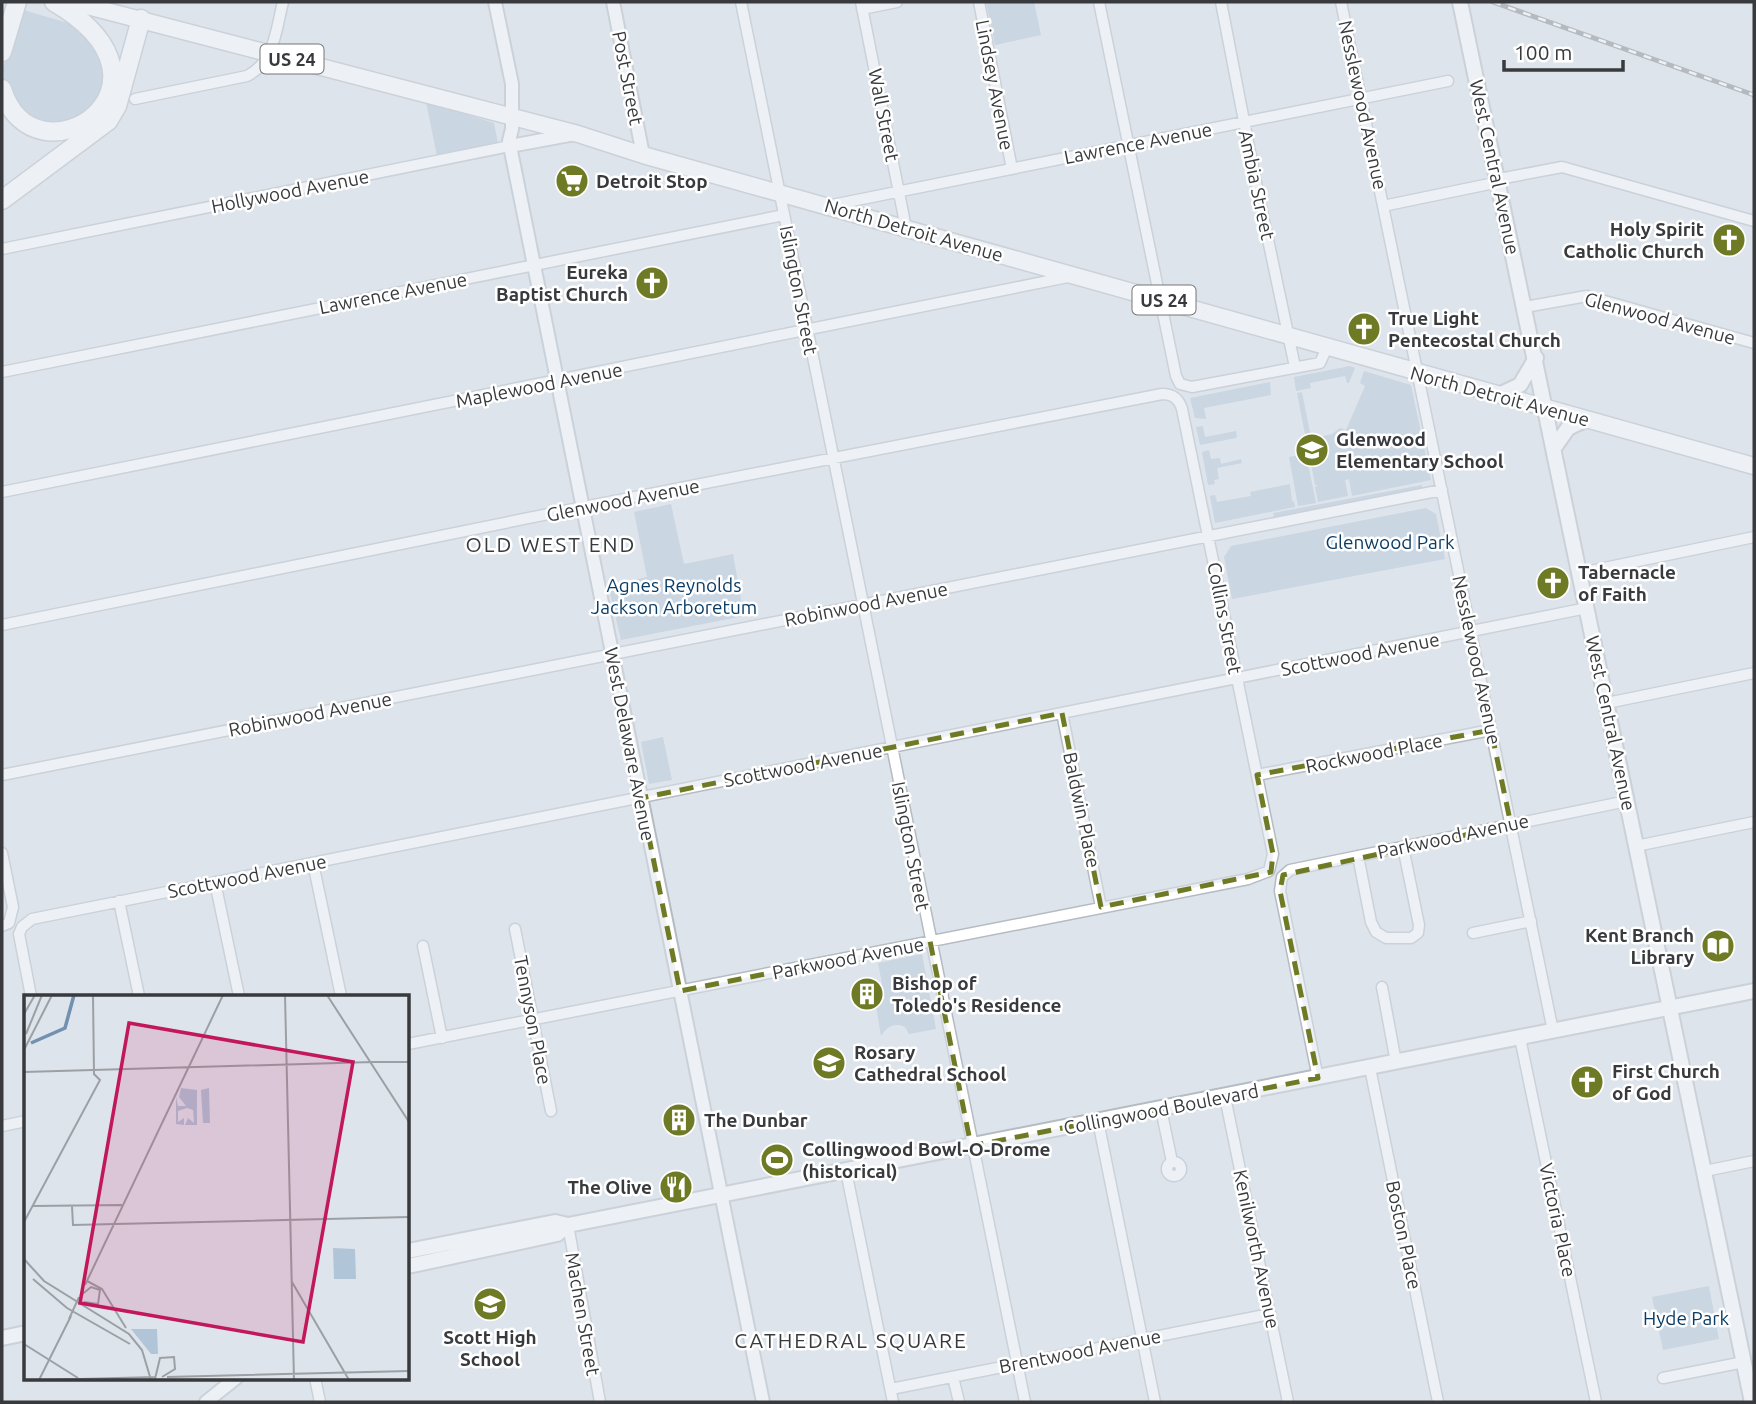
<svg xmlns="http://www.w3.org/2000/svg" width="1756" height="1404" font-family="Ubuntu,sans-serif">
<rect width="100%" height="100%" fill="#dee4eb"/>
<path fill="#b1c5d8" d="M 986,2 L 1034,2 L 1041,35 L 995,45 Z
M 20,9 L 75,25 L 106,61 L 105,93 L 75,124 L 29,121 L 4,85 L 3,68 Z
M 426,102 L 494,123 L 498,143 L 437,156 Z
M 1350,366 L 1355,368 L 1349,383 L 1347,383 L 1345,376 L 1310,383 L 1311,388 L 1296,391 L 1294,377 Z
M 1364,371 L 1411,385 L 1431,480 L 1352,496 L 1349,479 L 1345,480 L 1348,496 L 1318,502 L 1315,487 L 1318,485 L 1315,485 L 1309,453 L 1311,453 L 1313,457 L 1328,453 L 1327,447 L 1319,442 L 1319,437 L 1332,434 L 1340,428 L 1346,430 L 1365,386 L 1360,383 Z
M 1270,382 L 1271,395 L 1204,408 L 1206,419 L 1195,418 L 1190,398 Z
M 1302,392 L 1311,438 L 1316,437 L 1317,442 L 1313,449 L 1308,450 L 1297,393 Z
M 1203,426 L 1205,437 L 1236,431 L 1237,436 L 1236,438 L 1200,445 L 1196,427 Z
M 1209,450 L 1211,459 L 1220,458 L 1221,464 L 1241,459 L 1242,463 L 1217,468 L 1219,479 L 1214,480 L 1215,484 L 1208,485 L 1202,452 Z
M 1306,454 L 1316,503 L 1298,506 L 1289,457 Z
M 1290,484 L 1292,501 L 1294,502 L 1295,507 L 1215,523 L 1210,496 L 1215,495 L 1217,502 L 1251,496 L 1250,492 Z
M 1422,485 L 1422,488 L 1274,517 L 1273,513 Z
M 671,504 L 684,564 L 733,554 L 744,616 L 621,640 L 608,585 L 647,577 L 634,512 Z
M 1426,508 L 1436,514 L 1445,559 L 1232,599 L 1224,557 L 1231,546 Z
M 663,737 L 672,780 L 649,784 L 641,742 Z
M 922,954 L 936,1029 L 909,1034 L 905,1027 C 894,1022 887,1027 881,1036 L 876,1006 L 880,1005 L 879,1001 L 885,999 L 878,963 Z
M 1709,1286 L 1719,1339 L 1663,1350 L 1652,1297 Z"/>
<g fill="none" stroke-linecap="round" stroke-linejoin="round">
<defs>
<path id="minor" d="M 741,2 L 1025,1402
M 861,2 L 906,228
M 979,2 L 1012,169
M 1099,2 L 1176,376 L 1180,384 L 1192,387 L 1320,363 L 1327,347
M 1221,2 L 1255,178 L 1295,367
M 1341,2 L 1553,1031
M 862,9 L 897,2
M 135,99 L 247,76 C 275,62 276,29 283,2
M 1499,179 L 1562,167 L 1754,221
M 832,205 L 1448,81
M 1383,206 L 1499,182
M 2,249 L 510,146
M 1525,307 L 1587,296 L 1754,343
M 2,372 L 784,215
M 2,492 L 1068,277
M 1580,573 L 1754,537
M 2,625 L 573,509 L 1162,394 C 1173,394 1179,399 1182,409 L 1273,854 L 1269,871 L 1248,879 L 408,1044
M 1607,703 L 1754,673
M 1062,713 L 1101,907
M 2,775 L 1442,490
M 1257,775 L 1491,730
M 1636,846 L 1754,822
M 2,853 L 13,907 L 9,923 L 2,926
M 1358,856 L 1371,922 L 1376,932 L 1386,938 L 1411,938 L 1418,933 L 1419,925 L 1403,847
M 313,863 L 341,996
M 215,882 L 239,996
M 119,901 L 139,996
M 515,929 L 551,1111
M 1473,933 L 1531,921
M 423,946 L 442,1038
M 1382,987 L 1396,1062
M 31,996 L 19,934 L 22,927 L 32,919 L 1587,608
M 1520,1038 L 1596,1402
M 1370,1068 L 1438,1402
M 1318,1078 L 1280,891 L 1282,877 L 1290,870 L 1627,801
M 1225,1097 L 1288,1402
M 1161,1109 L 1172,1162
M 1098,1121 L 1155,1402
M 2,1126 L 26,1121
M1167 1169a7 7 0 1 1 14 0a7 7 0 1 1-14 0Z
M 846,1171 L 893,1402
M 1705,1171 L 1754,1161
M 568,1225 L 600,1402
M 953,1377 L 959,1402
M 315,1378 L 320,1402
M 1663,1378 L 1744,1362
M 891,1389 L 1270,1314"/>
<path id="tertiary" d="M 495,2 L 512,84 L 512,129 L 509,141 L 763,1402
M 613,2 L 643,155
M 510,146 L 575,134
M 206,1402 L 236,1378"/>
<path id="secondary" d="M 1460,2 L 1752,1402
M 1499,395 L 1520,385 L 1536,358
M 1554,448 L 1568,428 L 1587,419
M 408,1251 L 555,1222 L 568,1225 L 1754,991
M 408,1266 L 557,1234 L 568,1225
M 2,1338 L 26,1333"/>
<path id="primary" d="M 72,2 L 578,134 L 643,155 L 1754,466"/>
<path id="motorway" d="M 2,52 L 17,2
M 2,89 C 34,192 198,86 54,2
M 2,200 L 108,121 L 117,106 L 141,19"/>
</defs>
<use href="#minor" stroke="#b4bbc2" stroke-width="13"/>
<use href="#tertiary" stroke="#b4bbc2" stroke-width="16"/>
<use href="#secondary" stroke="#b4bbc2" stroke-width="18"/>
<use href="#primary" stroke="#b4bbc2" stroke-width="19"/>
<use href="#motorway" stroke="#b4bbc2" stroke-width="21"/>
<use href="#minor" stroke="#fff" stroke-width="10"/>
<use href="#tertiary" stroke="#fff" stroke-width="12"/>
<use href="#secondary" stroke="#fff" stroke-width="14"/>
<use href="#primary" stroke="#fff" stroke-width="16"/>
<use href="#motorway" stroke="#fff" stroke-width="18"/>
<defs>
<path id="rail" d="M 1493,2 L 1754,95"/>
</defs>
<use href="#rail" stroke="#84888d" stroke-width="5"/>
<use href="#rail" stroke="#fff" stroke-width="2.5" stroke-dasharray="8" stroke-linecap="butt"/>
</g>
<path d="M0 0H1756V1404H0ZM 1062,713 L 1101,907 L 1271,872 L 1273,854 L 1257,775 L 1491,730 L 1511,825 L 1283,875 L 1280,891 L 1318,1078 L 971,1146 L 930,941 L 680,991 L 641,798 Z" fill="#dee4eb" fill-opacity=".55" fill-rule="evenodd"/>
<path fill="none" stroke="#6f7a25" stroke-width="5" stroke-dasharray="14 9" stroke-linejoin="round" d="M 1062,713 L 1101,907 L 1271,872 L 1273,854 L 1257,775 L 1491,730 L 1511,825 L 1283,875 L 1280,891 L 1318,1078 L 971,1146 L 930,941 L 680,991 L 641,798 Z"/>
<defs>
<symbol id="supermarket-disc" viewBox="-11 -11 22 22"><circle r="9.5" fill="#6f7a25" stroke="#fff"/><path d="M-6-5.5h2.5l.6 2H6L4.5 2H-2.5L-4.4-4H-6ZM-1.5 3.2a1.3 1.3 0 1 0 .1 0ZM3 3.2a1.3 1.3 0 1 0 .1 0Z" fill="#fff"/></symbol>
<symbol id="church-disc" viewBox="-11 -11 22 22"><circle r="9.5" fill="#6f7a25" stroke="#fff"/><path d="M-1.2-6h2.4v3.5h3.3v2.4h-3.3V6h-2.4V-.1h-3.3v-2.4h3.3Z" fill="#fff"/></symbol>
<symbol id="school-disc" viewBox="-11 -11 22 22"><circle r="9.5" fill="#6f7a25" stroke="#fff"/><path d="M0-5L7-2L0 1L-7-2ZM-4 1L0 2.5L4 1V4Q0 6-4 4Z" fill="#fff"/></symbol>
<symbol id="library-disc" viewBox="-11 -11 22 22"><circle r="9.5" fill="#6f7a25" stroke="#fff"/><path d="M-6-4Q-3-5.5-.7-3.5V5Q-3 3-6 4ZM6-4Q3-5.5 .7-3.5V5Q3 3 6 4Z" fill="#fff"/></symbol>
<symbol id="building-disc" viewBox="-11 -11 22 22"><circle r="9.5" fill="#6f7a25" stroke="#fff"/><path d="M-4-6H4V6H1V3H-1V6H-4ZM-2.5-4.3h1.7v1.8h-1.7ZM.8-4.3h1.7v1.8H.8ZM-2.5-1h1.7V.8h-1.7ZM.8-1h1.7V.8H.8Z" fill="#fff"/></symbol>
<symbol id="stadium-disc" viewBox="-11 -11 22 22"><circle r="9.5" fill="#6f7a25" stroke="#fff"/><path d="M0-5a6.5 5 0 1 0 0 10a6.5 5 0 1 0 0-10ZM-3.5-1.8h7v3.6h-7Z" fill="#fff"/></symbol>
<symbol id="restaurant-disc" viewBox="-11 -11 22 22"><circle r="9.5" fill="#6f7a25" stroke="#fff"/><path d="M-5-6h1v4h1v-4h1v4h1v-4h1v5L-1.5 .5V6h-2V.5L-5-1ZM5-6V6H3V1.5H1.5Q1.5-4 5-6Z" fill="#fff"/></symbol>
</defs>
<g fill-rule="evenodd">
<use href="#supermarket-disc" x="553" y="162" width="38" height="38"/>
<use href="#church-disc" x="1710" y="221" width="38" height="38"/>
<use href="#church-disc" x="633" y="264" width="38" height="38"/>
<use href="#church-disc" x="1345" y="310" width="38" height="38"/>
<use href="#school-disc" x="1293" y="431" width="38" height="38"/>
<use href="#church-disc" x="1534" y="564" width="38" height="38"/>
<use href="#library-disc" x="1699" y="927" width="38" height="38"/>
<use href="#building-disc" x="848" y="975" width="38" height="38"/>
<use href="#school-disc" x="810" y="1044" width="38" height="38"/>
<use href="#church-disc" x="1568" y="1063" width="38" height="38"/>
<use href="#building-disc" x="660" y="1101" width="38" height="38"/>
<use href="#stadium-disc" x="758" y="1141" width="38" height="38"/>
<use href="#restaurant-disc" x="657" y="1168" width="38" height="38"/>
<use href="#school-disc" x="471" y="1285" width="38" height="38"/>
</g>
<g text-anchor="middle" dominant-baseline="central" stroke-width="5" stroke-linejoin="round" paint-order="stroke">
<g fill="#fff" stroke="#747577" stroke-width="2">
<rect x="260.5" y="44.5" width="63" height="29" rx="5"/>
<rect x="1132.5" y="285.5" width="63" height="29" rx="5"/>
</g>
<g font-size="18" font-weight="bold" fill="#383a3d">
<text x="292" y="59">US 24</text>
<text x="1164" y="300">US 24</text>
</g>
<g font-size="19" fill="#383a3d" stroke="#fff">
<text transform="translate(628 78) rotate(79)">Post Street</text>
<text transform="translate(995 85) rotate(79)">Lindsey Avenue</text>
<text transform="translate(1363 105) rotate(78)">Nesslewood Avenue</text>
<text transform="translate(884 115) rotate(79)">Wall Street</text>
<text transform="translate(1138 143) rotate(-11)">Lawrence Avenue</text>
<text transform="translate(1495 167) rotate(78)">West Central Avenue</text>
<text transform="translate(1257 185) rotate(78)">Ambia Street</text>
<text transform="translate(290 191) rotate(-11)">Hollywood Avenue</text>
<text transform="translate(914 230) rotate(16)">North Detroit Avenue</text>
<text transform="translate(799 290) rotate(79)">Islington Street</text>
<text transform="translate(393 293) rotate(-11)">Lawrence Avenue</text>
<text transform="translate(1660 318) rotate(15)">Glenwood Avenue</text>
<text transform="translate(539 385) rotate(-11)">Maplewood Avenue</text>
<text transform="translate(1500 396) rotate(15)">North Detroit Avenue</text>
<text transform="translate(623 500) rotate(-11)">Glenwood Avenue</text>
<text transform="translate(866 604) rotate(-11)">Robinwood Avenue</text>
<text transform="translate(1225 618) rotate(79)">Collins Street</text>
<text transform="translate(1360 654) rotate(-11)">Scottwood Avenue</text>
<text transform="translate(1477 660) rotate(78)">Nesslewood Avenue</text>
<text transform="translate(310 714) rotate(-11)">Robinwood Avenue</text>
<text transform="translate(1611 723) rotate(78)">West Central Avenue</text>
<text transform="translate(630 744) rotate(79)">West Delaware Avenue</text>
<text transform="translate(1374 753) rotate(-11)">Rockwood Place</text>
<text transform="translate(803 765) rotate(-11)">Scottwood Avenue</text>
<text transform="translate(1082 810) rotate(78)">Baldwin Place</text>
<text transform="translate(1453 836) rotate(-12)">Parkwood Avenue</text>
<text transform="translate(911 846) rotate(79)">Islington Street</text>
<text transform="translate(247 876) rotate(-11)">Scottwood Avenue</text>
<text transform="translate(848 958) rotate(-11)">Parkwood Avenue</text>
<text transform="translate(533 1020) rotate(79)">Tennyson Place</text>
<text transform="translate(1161 1109) rotate(-11)">Collingwood Boulevard</text>
<text transform="translate(1558 1220) rotate(78)">Victoria Place</text>
<text transform="translate(1404 1235) rotate(78)">Boston Place</text>
<text transform="translate(1257 1249) rotate(78)">Kenilworth Avenue</text>
<text transform="translate(583 1314) rotate(80)">Machen Street</text>
<text transform="translate(1080 1351) rotate(-11)">Brentwood Avenue</text>
</g>
<g font-size="19" font-weight="bold" fill="#383a3d" stroke="#fff" text-anchor="start">
<text x="596" y="181">Detroit Stop</text>
<text x="1704" y="229" text-anchor="end">Holy Spirit<tspan x="1704" dy="22">Catholic Church</tspan></text>
<text x="628" y="272" text-anchor="end">Eureka<tspan x="628" dy="22">Baptist Church</tspan></text>
<text x="1388" y="318">True Light<tspan x="1388" dy="22">Pentecostal Church</tspan></text>
<text x="1336" y="439">Glenwood<tspan x="1336" dy="22">Elementary School</tspan></text>
<text x="1578" y="572">Tabernacle<tspan x="1578" dy="22">of Faith</tspan></text>
<text x="1694" y="935" text-anchor="end">Kent Branch<tspan x="1694" dy="22">Library</tspan></text>
<text x="892" y="983">Bishop of<tspan x="892" dy="22">Toledo's Residence</tspan></text>
<text x="854" y="1052">Rosary<tspan x="854" dy="22">Cathedral School</tspan></text>
<text x="1612" y="1071">First Church<tspan x="1612" dy="22">of God</tspan></text>
<text x="704" y="1120">The Dunbar</text>
<text x="802" y="1149">Collingwood Bowl-O-Drome<tspan x="802" dy="22">(historical)</tspan></text>
<text x="652" y="1187" text-anchor="end">The Olive</text>
<text x="490" y="1337" text-anchor="middle">Scott High<tspan x="490" dy="22">School</tspan></text>
</g>
<g font-size="19" fill="#0a3d66" stroke="#fff">
<text x="1390" y="542">Glenwood Park</text>
<text x="674" y="585">Agnes Reynolds<tspan x="674" dy="22">Jackson Arboretum</tspan></text>
<text x="1686" y="1318">Hyde Park</text>
</g>
<g font-size="21" letter-spacing="2" fill="#383a3d" stroke="#fff">
<text x="551" y="544">OLD WEST END</text>
<text x="851" y="1340">CATHEDRAL SQUARE</text>
</g>
</g>
<g transform="translate(24 995)">
<rect width="385" height="385" fill="#dee4eb"/>
<path d="M 157,93 L 173,95 L 173,130 L 161,130 L 164,123 L 170,128 L 169,115 L 163,113 L 154,116 L 154,127 L 160,123 L 160,130 L 152,129 L 152,102 L 154,111 L 162,111 L 155,102 ZM 185,93 L 186,128 L 179,128 L 177,95 ZM 309,253 L 331,254 L 332,284 L 310,284 ZM 107,334 L 133,334 L 134,359 L 127,359 Z" fill="#b1c5d8"/>
<path fill="none" stroke="#7290af" stroke-width="3.5" d="M 7,48 L 41,33 L 50,0"/>
<path fill="none" stroke="#9ca0a5" stroke-width="2" d="M 261,0 L 270,385M 303,0 L 385,127M 0,19 L 11,0M 2,39 L 18,0M 0,55 L 28,0M 348,67 L 385,67M 0,77 L 348,67M 9,211 L 98,210M 48,211 L 49,230 L 385,222M 0,227 L 76,85 L 70,79 L 69,0M 0,264 L 20,286 L 105,339 L 118,355 L 127,385M 9,284 L 43,313 L 106,349M 63,286 L 78,294 L 102,333M 268,287 L 325,385M 61,290 L 199,0M 56,301 L 67,292 L 76,295 L 74,309 L 60,307M 45,324 L 55,302M 0,349 L 54,383M 143,382 L 385,376M 131,384 L 136,363 L 150,362 L 151,374 L 138,382M 15,385 L 47,321M 18,385 L 131,382"/>
<path fill="#c2185b" fill-opacity="0.15" stroke="#c2185b" stroke-width="3.5" d="M 105,28 L 329,67 L 279,347 L 56,308 Z"/>
<rect width="385" height="385" fill="none" stroke="#383a3d" stroke-width="3.5"/>
</g>
<rect width="1756" height="1404" fill="none" stroke="#383a3d" stroke-width="7"/>
<path d="M1504 60v10h119v-10" fill="none" stroke="#383a3d" stroke-width="3.5"/>
<text x="1514" y="60" font-size="21" fill="#383a3d" stroke="#ffffff" stroke-width="5" paint-order="stroke">100 m</text>
</svg>
